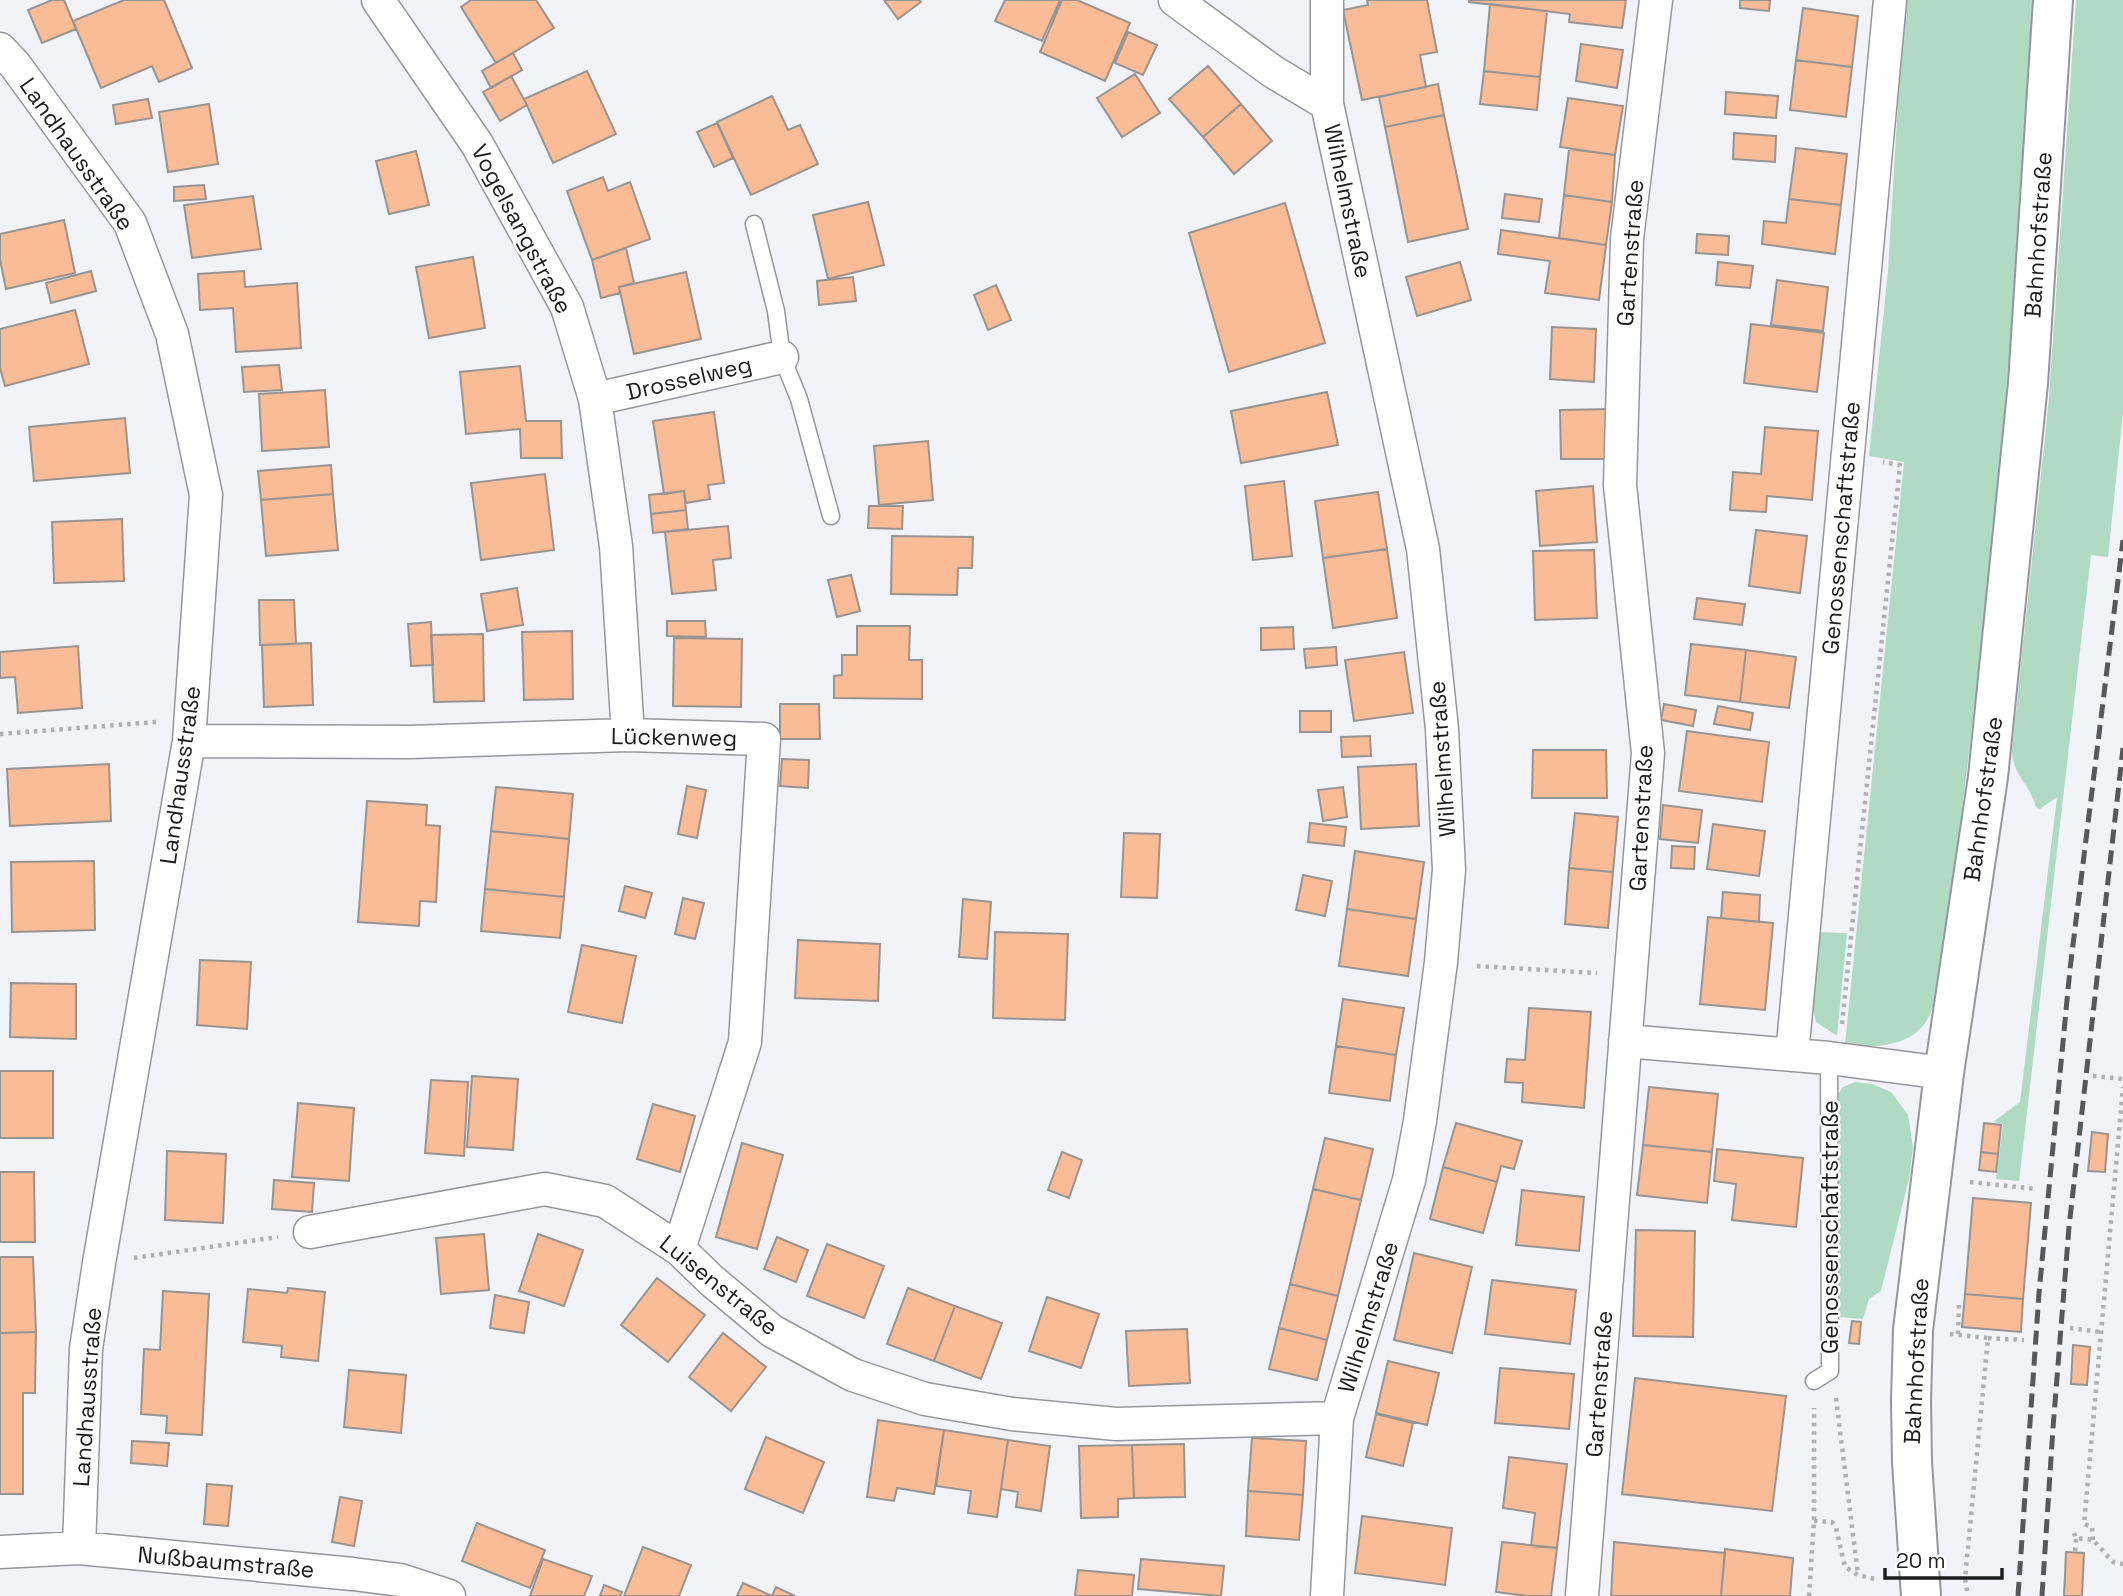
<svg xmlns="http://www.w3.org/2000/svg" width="2123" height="1596" font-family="'Space Grotesk',sans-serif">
<rect width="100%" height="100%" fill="#f2f3f8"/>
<path fill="#b0dac4" d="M 1904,0 L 2032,0 C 2029,65 2027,130 2022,195 C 2003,456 1976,715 1941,973 C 1933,1012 1929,1038 1884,1045 C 1871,1047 1859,1047 1845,1044 L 1904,462 L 1869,456 L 1888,271 Z
M 2076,0 L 2123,0 L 2123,413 L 2108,557 L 2091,555 L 2022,1156 L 2019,1181 L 1996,1179 L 2003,1124 L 1993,1122 L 2020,1102 L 2057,797 L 2040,809 L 2036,807 C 2030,784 2012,775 2012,750 L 2049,398 Z
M 1816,932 L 1847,933 L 1837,1036 L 1816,1022 L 1812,1004 Z
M 1855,1082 L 1872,1084 L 1891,1092 L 1908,1115 L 1913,1147 L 1909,1179 L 1881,1291 L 1869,1299 L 1863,1319 L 1838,1317 L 1837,1096 L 1843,1087 Z"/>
<path fill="#fabb97" stroke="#989492" stroke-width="2" d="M 52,0 L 64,0 L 76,29 L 42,43 L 28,10 Z
M 124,0 L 164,0 L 192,68 L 159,82 L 152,66 L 101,88 L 73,21 Z
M 471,0 L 536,0 L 554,28 L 496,63 L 461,7 Z
M 884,0 L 919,0 L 921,2 L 898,19 Z
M 1005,0 L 1060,0 L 1042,41 L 995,21 Z
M 1062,0 L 1077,0 L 1130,23 L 1105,81 L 1040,52 Z
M 1367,0 L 1427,0 L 1437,52 L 1420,55 L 1426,87 L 1362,100 L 1343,10 L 1368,5 Z
M 1469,0 L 1626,0 L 1622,28 L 1569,22 L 1570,14 L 1469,2 Z
M 1740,0 L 1770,0 L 1769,11 L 1740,8 Z
M 1490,4 L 1547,11 L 1540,77 L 1484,71 Z
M 1803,8 L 1858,16 L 1852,67 L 1796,60 Z
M 1128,32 L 1157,45 L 1143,75 L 1115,63 Z
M 1581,44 L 1623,50 L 1617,88 L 1576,81 Z
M 513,53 L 522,70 L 491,88 L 482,71 Z
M 1796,60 L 1852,67 L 1846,117 L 1790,110 Z
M 1208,66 L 1241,104 L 1203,137 L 1169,99 Z
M 587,71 L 616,134 L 553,163 L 524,99 Z
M 1484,71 L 1540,77 L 1537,110 L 1480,104 Z
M 1135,74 L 1160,113 L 1122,137 L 1097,98 Z
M 511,76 L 527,105 L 500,121 L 483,92 Z
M 1438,84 L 1444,115 L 1385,127 L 1379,97 Z
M 1726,92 L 1778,96 L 1776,118 L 1725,114 Z
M 772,96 L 788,130 L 800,125 L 818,164 L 751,195 L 717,122 Z
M 1568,98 L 1623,106 L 1615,155 L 1560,147 Z
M 148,99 L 152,118 L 116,124 L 113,105 Z
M 209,104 L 218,164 L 168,172 L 159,112 Z
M 1241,104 L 1272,141 L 1234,174 L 1203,137 Z
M 1444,115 L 1468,229 L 1408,242 L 1385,127 Z
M 717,123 L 733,158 L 714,167 L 697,132 Z
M 1734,133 L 1776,136 L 1775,162 L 1733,159 Z
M 1796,148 L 1847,154 L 1841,205 L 1789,199 Z
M 1569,149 L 1615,155 L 1612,202 L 1564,195 Z
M 416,151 L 429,205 L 389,214 L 376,161 Z
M 603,177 L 608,191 L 630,182 L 650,239 L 592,260 L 567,191 Z
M 204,185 L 206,199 L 174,201 L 174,187 Z
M 1505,194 L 1542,199 L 1539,222 L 1502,218 Z
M 1564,195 L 1612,202 L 1606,245 L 1559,238 Z
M 253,196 L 261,249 L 192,258 L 184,205 Z
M 1789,199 L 1841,205 L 1835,254 L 1762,244 L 1764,221 L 1786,223 Z
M 868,202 L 884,265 L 828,279 L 813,215 Z
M 1285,203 L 1325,343 L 1229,372 L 1189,233 Z
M 64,220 L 75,273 L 6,289 L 0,260 L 0,234 Z
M 1501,230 L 1606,245 L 1599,300 L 1545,293 L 1550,261 L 1498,254 Z
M 1697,234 L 1729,236 L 1728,255 L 1696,253 Z
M 626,248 L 634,283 L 619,287 L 620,293 L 601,298 L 592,260 Z
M 473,257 L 485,328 L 429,338 L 416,267 Z
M 1460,262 L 1471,300 L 1417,316 L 1406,277 Z
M 1718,262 L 1753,266 L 1750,288 L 1716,285 Z
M 91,271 L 96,291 L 51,303 L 46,283 Z
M 244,271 L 245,287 L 297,283 L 301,348 L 236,352 L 233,308 L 200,310 L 198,274 Z
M 686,272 L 701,339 L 634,354 L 619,287 Z
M 853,277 L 856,301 L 819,305 L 817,281 Z
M 1777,280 L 1828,287 L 1823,331 L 1771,325 Z
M 996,285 L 1011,320 L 988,330 L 974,295 Z
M 75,310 L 89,364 L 5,386 L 0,368 L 0,329 Z
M 1751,324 L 1824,333 L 1817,392 L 1744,383 Z
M 1552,327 L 1596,329 L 1594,382 L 1550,379 Z
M 279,365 L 282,390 L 244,392 L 242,367 Z
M 520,366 L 526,421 L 561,421 L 562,458 L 521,458 L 520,429 L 466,434 L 460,372 Z
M 325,390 L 329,447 L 262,451 L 259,394 Z
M 1327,392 L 1338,445 L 1241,463 L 1231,411 Z
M 1613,409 L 1614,459 L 1561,459 L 1560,410 Z
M 714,412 L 724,483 L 708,485 L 710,499 L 686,503 L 684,491 L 664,494 L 653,421 Z
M 125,418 L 130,473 L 34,481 L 29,427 Z
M 1765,427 L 1818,431 L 1812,500 L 1767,496 L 1766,512 L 1730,510 L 1733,472 L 1761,474 Z
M 928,441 L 933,500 L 879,505 L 874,446 Z
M 331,465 L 333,494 L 261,500 L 258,471 Z
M 545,474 L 554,550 L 481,560 L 471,483 Z
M 1284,481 L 1292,556 L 1253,560 L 1245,486 Z
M 1593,486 L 1597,542 L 1540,546 L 1536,491 Z
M 684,491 L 686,510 L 651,514 L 649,495 Z
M 1378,492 L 1387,549 L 1323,558 L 1315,501 Z
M 333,494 L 338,550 L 266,556 L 261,500 Z
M 869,506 L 903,506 L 902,529 L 868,528 Z
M 686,510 L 688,529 L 653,533 L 651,514 Z
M 122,519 L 124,581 L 54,583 L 52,522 Z
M 728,526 L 731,558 L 713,560 L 716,590 L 672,594 L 665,532 Z
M 1756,530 L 1807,536 L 1800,593 L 1749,586 Z
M 892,536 L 973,537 L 972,568 L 958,568 L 957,595 L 891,594 Z
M 1387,549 L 1397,618 L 1333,628 L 1323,558 Z
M 1594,550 L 1597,618 L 1535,620 L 1533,551 Z
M 851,575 L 860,611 L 837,617 L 828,580 Z
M 517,588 L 523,625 L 487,631 L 481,594 Z
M 1697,598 L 1745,604 L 1742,625 L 1694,619 Z
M 259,600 L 294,600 L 296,644 L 260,645 Z
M 667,621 L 705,621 L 706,637 L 667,636 Z
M 431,622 L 433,665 L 411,666 L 408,624 Z
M 857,626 L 910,626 L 909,660 L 922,660 L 922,699 L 834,698 L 834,676 L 842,675 L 842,655 L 857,655 Z
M 1293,627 L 1294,649 L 1261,650 L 1261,628 Z
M 572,631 L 573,699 L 524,700 L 522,632 Z
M 483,634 L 484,701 L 434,702 L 431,635 Z
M 674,638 L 742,639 L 741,707 L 673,706 Z
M 311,643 L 313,705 L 264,707 L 262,645 Z
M 1691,644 L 1746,650 L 1740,702 L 1685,695 Z
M 78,646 L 82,708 L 18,713 L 15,677 L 0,678 L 0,652 Z
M 1336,647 L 1337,665 L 1306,668 L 1304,649 Z
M 1746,650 L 1796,657 L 1789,708 L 1740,702 Z
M 1404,652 L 1413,713 L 1354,721 L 1345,660 Z
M 780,704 L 819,704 L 820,739 L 780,739 Z
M 1664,704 L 1696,710 L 1693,726 L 1661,720 Z
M 1718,706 L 1753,713 L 1750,730 L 1714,724 Z
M 1300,711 L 1331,711 L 1331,732 L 1300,732 Z
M 1687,731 L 1769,742 L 1762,802 L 1679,791 Z
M 1370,736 L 1371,756 L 1342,757 L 1341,737 Z
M 1533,750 L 1606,750 L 1607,798 L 1532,798 Z
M 782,759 L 809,760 L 808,788 L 780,786 Z
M 109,764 L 111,821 L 10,826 L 7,769 Z
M 1416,764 L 1419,826 L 1361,829 L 1358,767 Z
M 687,786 L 706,790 L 697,838 L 678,834 Z
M 496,787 L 573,794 L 569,839 L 491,831 Z
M 1343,787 L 1347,817 L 1323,821 L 1318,790 Z
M 367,801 L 427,805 L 426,825 L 440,826 L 436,902 L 420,901 L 419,926 L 358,922 Z
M 1663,805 L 1702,810 L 1698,843 L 1660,839 Z
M 1575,813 L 1618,817 L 1613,872 L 1569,868 Z
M 1310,823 L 1346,827 L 1344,846 L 1308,842 Z
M 1713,824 L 1765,831 L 1759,876 L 1707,869 Z
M 491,831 L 569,839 L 564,897 L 485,889 Z
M 1124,833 L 1160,834 L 1157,898 L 1121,897 Z
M 1672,846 L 1695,847 L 1694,869 L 1671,868 Z
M 1355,851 L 1424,862 L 1416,919 L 1347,909 Z
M 94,861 L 95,930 L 12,932 L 11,862 Z
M 1569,868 L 1613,872 L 1608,928 L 1565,924 Z
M 1303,875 L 1332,881 L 1325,916 L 1296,910 Z
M 625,886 L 652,893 L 645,918 L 619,911 Z
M 485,889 L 564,897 L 560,938 L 481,931 Z
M 1723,892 L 1760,895 L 1759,922 L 1721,918 Z
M 683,898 L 704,903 L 695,939 L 675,934 Z
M 963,899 L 991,902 L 987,959 L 959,957 Z
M 1347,909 L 1416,919 L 1408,976 L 1339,966 Z
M 1708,917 L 1773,923 L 1765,1010 L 1700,1004 Z
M 995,932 L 1068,934 L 1065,1020 L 993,1018 Z
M 798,940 L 880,944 L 878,1001 L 795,998 Z
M 582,945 L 636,956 L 622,1023 L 568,1012 Z
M 200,960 L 251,962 L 247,1029 L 197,1025 Z
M 11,983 L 76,984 L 76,1039 L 10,1037 Z
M 1343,999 L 1404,1008 L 1396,1055 L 1336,1046 Z
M 1529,1008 L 1591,1012 L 1584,1108 L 1522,1102 L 1523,1083 L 1505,1082 L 1507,1059 L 1525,1060 Z
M 1336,1046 L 1396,1055 L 1390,1101 L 1329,1093 Z
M 0,1071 L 53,1071 L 53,1138 L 0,1138 Z
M 472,1076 L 518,1079 L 513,1150 L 467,1147 Z
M 431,1080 L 468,1082 L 464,1156 L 425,1153 Z
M 1649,1087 L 1718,1094 L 1712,1152 L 1643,1145 Z
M 298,1103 L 354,1108 L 349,1181 L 292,1177 Z
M 653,1104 L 695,1116 L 680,1172 L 637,1159 Z
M 1456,1123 L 1522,1141 L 1514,1169 L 1501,1166 L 1497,1182 L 1443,1167 Z
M 1984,1123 L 2001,1125 L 1998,1154 L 1981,1152 Z
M 2092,1132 L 2108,1134 L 2105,1172 L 2088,1171 Z
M 1325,1138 L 1373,1149 L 1361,1200 L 1313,1189 Z
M 742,1143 L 783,1155 L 757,1249 L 716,1237 Z
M 1643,1145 L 1712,1152 L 1707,1203 L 1637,1195 Z
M 1717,1149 L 1803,1158 L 1796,1227 L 1732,1220 L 1736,1184 L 1714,1181 Z
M 167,1151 L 226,1154 L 223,1223 L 165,1220 Z
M 1062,1152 L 1082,1160 L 1069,1198 L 1048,1190 Z
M 1981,1152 L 1998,1154 L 1996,1172 L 1979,1170 Z
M 1443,1167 L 1497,1182 L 1483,1233 L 1430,1219 Z
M 0,1172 L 34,1172 L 35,1242 L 0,1242 Z
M 274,1180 L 314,1183 L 312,1212 L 272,1209 Z
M 1313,1189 L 1361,1200 L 1338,1296 L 1290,1284 Z
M 1522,1190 L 1584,1197 L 1579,1251 L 1516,1245 Z
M 1973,1198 L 2031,1203 L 2023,1299 L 1965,1294 Z
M 1636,1230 L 1695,1231 L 1693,1337 L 1633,1336 Z
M 484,1234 L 489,1290 L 441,1294 L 436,1238 Z
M 538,1234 L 583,1250 L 564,1306 L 519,1291 Z
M 777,1237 L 808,1250 L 796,1282 L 764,1269 Z
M 827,1244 L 884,1266 L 864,1318 L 807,1296 Z
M 1414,1253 L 1472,1267 L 1452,1353 L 1394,1340 Z
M 0,1257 L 33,1257 L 36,1332 L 0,1333 Z
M 657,1278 L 705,1315 L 668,1362 L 621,1325 Z
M 1492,1280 L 1576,1290 L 1570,1344 L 1485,1334 Z
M 1290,1284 L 1338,1296 L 1327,1340 L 1279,1328 Z
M 288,1288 L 325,1292 L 318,1361 L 281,1357 L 282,1346 L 243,1342 L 248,1289 L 287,1293 Z
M 908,1288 L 955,1306 L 934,1361 L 887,1344 Z
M 163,1291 L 209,1294 L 202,1435 L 166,1433 L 167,1416 L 141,1414 L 144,1349 L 160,1350 Z
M 1965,1294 L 2023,1299 L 2021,1332 L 1962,1327 Z
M 495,1295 L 529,1302 L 524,1333 L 490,1328 Z
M 1047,1297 L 1099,1314 L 1081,1368 L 1029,1351 Z
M 955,1306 L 1002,1323 L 981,1379 L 934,1361 Z
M 1852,1321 L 1861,1322 L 1859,1344 L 1849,1343 Z
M 1279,1328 L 1327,1340 L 1317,1380 L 1269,1369 Z
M 1187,1329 L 1190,1383 L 1129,1386 L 1126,1331 Z
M 36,1332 L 35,1393 L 23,1393 L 23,1494 L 0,1494 L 0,1333 Z
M 723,1333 L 766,1367 L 731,1411 L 689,1377 Z
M 2073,1345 L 2090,1347 L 2087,1385 L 2071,1384 Z
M 1388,1361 L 1439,1373 L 1427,1425 L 1376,1413 Z
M 1500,1368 L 1574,1374 L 1569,1429 L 1495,1423 Z
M 349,1370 L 406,1375 L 401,1433 L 344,1427 Z
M 1635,1378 L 1786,1396 L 1772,1511 L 1622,1494 Z
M 1376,1414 L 1413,1423 L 1403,1466 L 1366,1457 Z
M 878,1420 L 944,1430 L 934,1494 L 897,1488 L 894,1501 L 867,1497 Z
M 944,1430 L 1008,1440 L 997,1517 L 968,1513 L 971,1491 L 936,1486 Z
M 766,1437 L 824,1462 L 803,1513 L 745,1489 Z
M 1252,1438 L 1306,1441 L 1303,1495 L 1248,1491 Z
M 1008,1440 L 1050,1446 L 1041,1511 L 1016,1507 L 1018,1492 L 1001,1489 Z
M 132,1441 L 169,1443 L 167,1466 L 131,1463 Z
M 1184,1444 L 1185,1497 L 1134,1498 L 1132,1445 Z
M 1132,1445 L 1134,1498 L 1118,1499 L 1118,1517 L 1081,1518 L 1079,1446 Z
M 1509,1457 L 1567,1464 L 1557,1548 L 1531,1546 L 1535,1513 L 1503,1508 Z
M 207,1484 L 232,1486 L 228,1526 L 204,1524 Z
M 1248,1491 L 1303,1495 L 1299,1540 L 1246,1536 Z
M 340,1497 L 362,1501 L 354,1546 L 332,1542 Z
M 1362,1516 L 1452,1528 L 1445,1585 L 1355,1573 Z
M 477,1523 L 545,1550 L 530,1588 L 462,1561 Z
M 1502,1542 L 1557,1548 L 1551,1596 L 1527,1596 L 1496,1592 Z
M 1614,1542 L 1725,1553 L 1721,1596 L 1611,1596 Z
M 643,1547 L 691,1565 L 679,1596 L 624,1596 Z
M 1725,1549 L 1793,1558 L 1790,1596 L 1721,1596 Z
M 2066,1552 L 2084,1553 L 2082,1596 L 2064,1596 Z
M 543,1559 L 592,1576 L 584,1596 L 530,1596 Z
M 1141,1559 L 1224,1566 L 1221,1596 L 1138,1589 Z
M 1078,1570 L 1134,1575 L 1132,1596 L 1075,1596 Z
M 743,1583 L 772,1596 L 776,1587 L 795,1596 L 737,1596 Z
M 604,1585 L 622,1592 L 620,1596 L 600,1596 Z"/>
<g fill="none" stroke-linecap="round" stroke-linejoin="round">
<defs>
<path id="service" d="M 754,224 L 776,311 L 782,357 L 799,399 L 831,516
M 1814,1381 L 1830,1371 L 1829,1058"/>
<path id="minor" d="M 378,0 L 477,144 L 567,307 L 595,399 L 616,546 L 628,735
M 1175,0 L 1272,71 L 1327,104 L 1423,549 L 1442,729 L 1449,870 L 1441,962 L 1420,1121 L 1409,1180 L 1337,1418 L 1327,1596
M 1327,0 L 1327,104
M 0,49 L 15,65 L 130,223 L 172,334 L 206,495 L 189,741 L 99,1263 L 86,1349 L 79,1548
M 595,399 L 782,357
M 189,741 L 410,742 L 628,735 L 764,739 L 745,1042 L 679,1249
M 1625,1041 L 1829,1058 L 1944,1073
M 1792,1055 L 1890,0
M 310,1232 L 545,1189 L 605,1201 L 679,1249 L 711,1280 L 772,1331 L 853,1375 L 925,1399 L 1012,1414 L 1116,1424 L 1337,1418
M 0,1552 L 79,1548 L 353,1574 L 400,1580 L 449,1596
M 1582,1596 L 1648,753 L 1620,485 L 1627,239 L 1656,0"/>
<path id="secondary" d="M 1921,1596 L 1912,1462 L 1911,1401 L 1913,1330 L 1944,1073 L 1988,777 L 2028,383 L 2053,0"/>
</defs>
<use href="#service" stroke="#96979b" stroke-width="19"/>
<use href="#minor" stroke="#96979b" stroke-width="35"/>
<use href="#secondary" stroke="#96979b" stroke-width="42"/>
<path stroke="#afb0b4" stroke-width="4.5" stroke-dasharray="3.5 5" stroke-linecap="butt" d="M 0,734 L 156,722
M 1477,966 L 1597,973
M 1842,1024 L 1900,465 L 1883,462
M 2093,1076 L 2123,1079
M 1970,1182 L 2037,1189
M 134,1258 L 278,1237
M 2070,1328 L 2101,1332
M 1950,1334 L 1988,1338 L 1965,1579 L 1968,1596
M 1958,1334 L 1959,1304
M 1988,1338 L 2024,1340
M 1836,1398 L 1858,1575
M 1814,1521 L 1832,1522 L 1836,1528 L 1845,1567 L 1858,1575 L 1875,1579
M 2074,1533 L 2076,1538 L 2093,1540 L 2113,1562 L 2123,1564
M 2093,1540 L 2092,1527 L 2084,1524 L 2123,1087
M 2075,1551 L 2076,1538
M 1809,1596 L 1814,1521 L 1814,1408"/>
<use href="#service" stroke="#fff" stroke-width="16"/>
<use href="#minor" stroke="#fff" stroke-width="32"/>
<use href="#secondary" stroke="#fff" stroke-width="38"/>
<path stroke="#57585b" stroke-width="5" stroke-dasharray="14 7" stroke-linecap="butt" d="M 2018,1596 L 2039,1293 L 2070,969 L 2123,540
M 2042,1596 L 2053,1428 L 2069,1227 L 2123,748"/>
</g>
<g text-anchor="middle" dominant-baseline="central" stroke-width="5" stroke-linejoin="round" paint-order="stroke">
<g font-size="23" fill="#1c1c1e" stroke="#fff">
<text transform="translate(77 154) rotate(55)">Landhausstraße</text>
<text transform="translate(1348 201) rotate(78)">Wilhelmstraße</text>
<text transform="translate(522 229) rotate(62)">Vogelsangstraße</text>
<text transform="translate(2038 235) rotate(-86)">Bahnhofstraße</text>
<text transform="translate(1630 253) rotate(-86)">Gartenstraße</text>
<text transform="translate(689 378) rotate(-13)">Drosselweg</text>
<text transform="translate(1841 528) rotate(-85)">Genossenschaftstraße</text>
<text transform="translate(674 737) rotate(1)">Lückenweg</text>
<text transform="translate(1442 759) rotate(-94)">Wilhelmstraße</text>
<text transform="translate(180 775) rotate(-82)">Landhausstraße</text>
<text transform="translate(1983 799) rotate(-82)">Bahnhofstraße</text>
<text transform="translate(1641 818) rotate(-87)">Gartenstraße</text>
<text transform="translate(1830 1227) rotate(-90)">Genossenschaftstraße</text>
<text transform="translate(719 1285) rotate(39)">Luisenstraße</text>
<text transform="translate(1368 1317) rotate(-73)">Wilhelmstraße</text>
<text transform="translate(1916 1361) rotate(-87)">Bahnhofstraße</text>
<text transform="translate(1599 1384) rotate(-86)">Gartenstraße</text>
<text transform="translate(87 1397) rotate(-86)">Landhausstraße</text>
<text transform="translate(226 1562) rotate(5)">Nußbaumstraße</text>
</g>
</g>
<path d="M1885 1568v10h117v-10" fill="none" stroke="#1c1c1e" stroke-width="3.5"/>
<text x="1896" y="1568" font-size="21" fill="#1c1c1e" stroke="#ffffff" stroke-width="5" paint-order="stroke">20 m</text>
</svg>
